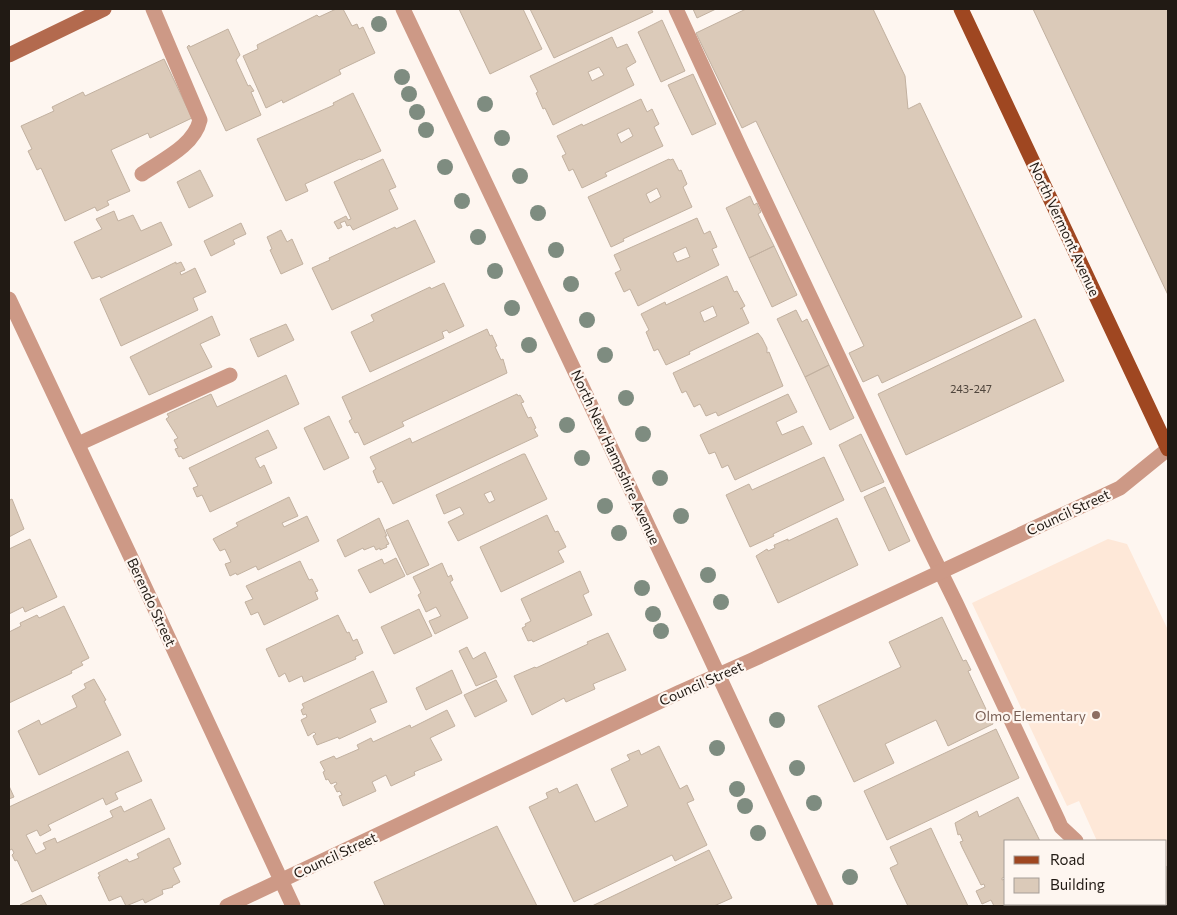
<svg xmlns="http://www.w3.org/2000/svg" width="1177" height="915" font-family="Commissioner,sans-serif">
<rect width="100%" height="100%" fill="#fef6f0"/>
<path fill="#fee8d8" d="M 1108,539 L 1127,544 L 1168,630 L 1168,906 L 1084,906 L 1089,904 L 1166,904 L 1166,841 L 1097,841 L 1079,801 L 1067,806 L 972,603 Z"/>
<path fill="#dbcab9" stroke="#c2b1a0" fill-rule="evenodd" d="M 336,9 L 343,9 L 352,26 L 357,24 L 359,29 L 363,27 L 375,53 L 339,70 L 341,74 L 283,103 L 282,100 L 266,108 L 243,56 L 258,49 L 257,45 L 317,15 L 319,17 Z
M 459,9 L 523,9 L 542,49 L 490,74 Z
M 530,9 L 651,9 L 653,12 L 554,58 Z
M 693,9 L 716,9 L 697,18 Z
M 746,9 L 873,9 L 905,76 L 908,109 L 920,103 L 1022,317 L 882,383 L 878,375 L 863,382 L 849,353 L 864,346 L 756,121 L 742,128 L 696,33 Z
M 1033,9 L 1168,9 L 1168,295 Z
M 662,20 L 685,71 L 661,82 L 638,32 Z
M 228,29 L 240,55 L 236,60 L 248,86 L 250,85 L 254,91 L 251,92 L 261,115 L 226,131 L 187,47 L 189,45 L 190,47 Z
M 612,37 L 617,48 L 627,44 L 636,62 L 626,68 L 634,85 L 553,125 L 545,108 L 543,109 L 536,93 L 538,92 L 530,76 ZM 599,67 L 604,75 L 592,81 L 588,72 Z
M 164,59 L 192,118 L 150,138 L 148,133 L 111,150 L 130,191 L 107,201 L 109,205 L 97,211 L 95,207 L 65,221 L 41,168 L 37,170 L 28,151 L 32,149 L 21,126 L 54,111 L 52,107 L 83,92 L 85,96 Z
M 693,74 L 716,124 L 692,135 L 668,85 Z
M 353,93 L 381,151 L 361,160 L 360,159 L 305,184 L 308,191 L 286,201 L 257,139 L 334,105 L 333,103 Z
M 641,99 L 647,112 L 652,109 L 659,124 L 654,127 L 663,146 L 605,173 L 607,176 L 582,188 L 573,169 L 569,171 L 562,156 L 566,154 L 557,136 L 582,124 L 583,126 ZM 629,128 L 633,136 L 621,143 L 617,134 Z
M 383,159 L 396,187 L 389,190 L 398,209 L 353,230 L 350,225 L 347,226 L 345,221 L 340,223 L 342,227 L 338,229 L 334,222 L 346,216 L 348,220 L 351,219 L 334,182 Z
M 669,159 L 670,160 L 673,159 L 679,171 L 681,170 L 687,184 L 683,187 L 692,207 L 623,239 L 624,241 L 611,247 L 588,197 ZM 657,188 L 661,197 L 650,203 L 646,194 Z
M 200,170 L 213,196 L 189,208 L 177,182 Z
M 750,196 L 754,205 L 757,203 L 761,212 L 758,214 L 774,246 L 749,258 L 726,208 Z
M 114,211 L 118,221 L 133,215 L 141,231 L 161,222 L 172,245 L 101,278 L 100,276 L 92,279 L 74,242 L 102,229 L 96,219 Z
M 697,218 L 704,234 L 710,231 L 717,247 L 712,249 L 719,265 L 638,306 L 630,289 L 624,292 L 615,273 L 621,270 L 614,255 ZM 686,247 L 690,257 L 677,262 L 673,253 Z
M 415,220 L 435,262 L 332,310 L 312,268 L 330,260 L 329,258 L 395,227 L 396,229 Z
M 241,223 L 246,234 L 233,240 L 235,244 L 211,256 L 204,241 Z
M 281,230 L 287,242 L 292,239 L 303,264 L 281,274 L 270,250 L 272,249 L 267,237 Z
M 774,246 L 797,295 L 772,307 L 749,258 Z
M 176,262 L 176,264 L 181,262 L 185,270 L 180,272 L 181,275 L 195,268 L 206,292 L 193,298 L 198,310 L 121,346 L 100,299 Z
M 727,276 L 734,292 L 737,291 L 745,306 L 740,309 L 742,308 L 749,323 L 689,352 L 690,354 L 666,365 L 658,349 L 654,351 L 646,332 L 649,330 L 641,314 L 665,302 L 666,305 ZM 713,306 L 717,316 L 704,322 L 700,312 Z
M 444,283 L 464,326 L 449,333 L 447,330 L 442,332 L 444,338 L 370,372 L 351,332 L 374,321 L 371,315 L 430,287 L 431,289 Z
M 796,310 L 802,322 L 807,319 L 829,365 L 805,377 L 777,319 Z
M 212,316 L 220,335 L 200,344 L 212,367 L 149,395 L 130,357 Z
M 1035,319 L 1064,381 L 906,455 L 878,394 Z
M 286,324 L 294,340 L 258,357 L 250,339 Z
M 487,329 L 490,336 L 492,335 L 497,346 L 495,347 L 501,360 L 503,359 L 507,373 L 402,422 L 404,426 L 364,445 L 358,432 L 355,433 L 349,421 L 352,419 L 342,397 Z
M 758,333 L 762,338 L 767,348 L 767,353 L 769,352 L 783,386 L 718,416 L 716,412 L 706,416 L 700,404 L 694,407 L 686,391 L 682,393 L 673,373 Z
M 829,365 L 854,418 L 830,430 L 805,377 Z
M 286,375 L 299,404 L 183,459 L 181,456 L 179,457 L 175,449 L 178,448 L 174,440 L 178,438 L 166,419 L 169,417 L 167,414 L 211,394 L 217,407 Z
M 517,394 L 518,396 L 520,395 L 524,402 L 521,403 L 528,418 L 531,417 L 536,428 L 534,429 L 538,436 L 393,504 L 382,481 L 378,483 L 373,471 L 376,469 L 370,457 L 410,438 L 412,443 Z
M 788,394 L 797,412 L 776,422 L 782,435 L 803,426 L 812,444 L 735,480 L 728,465 L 722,468 L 715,452 L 709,454 L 700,435 Z
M 329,416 L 349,458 L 324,470 L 304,428 Z
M 268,430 L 277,448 L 255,458 L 260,468 L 264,465 L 272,483 L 210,512 L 202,495 L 197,497 L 193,488 L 198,486 L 189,468 Z
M 861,434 L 884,482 L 861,492 L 839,445 Z
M 523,454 L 525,454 L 547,499 L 458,541 L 448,522 L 464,514 L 460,507 L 444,514 L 436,495 ZM 491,491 L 495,500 L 489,503 L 484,494 Z
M 824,457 L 844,500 L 773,534 L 774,536 L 750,547 L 726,495 L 749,484 L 752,490 Z
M 885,487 L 910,541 L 889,551 L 864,497 Z
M 9,497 L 10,500 L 12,499 L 24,529 L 9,537 Z
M 289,497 L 298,516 L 282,523 L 284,527 L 307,516 L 319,541 L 258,570 L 256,566 L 237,575 L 236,573 L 230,576 L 225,564 L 231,562 L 225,549 L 220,551 L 213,539 L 238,526 L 236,523 Z
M 547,515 L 555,532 L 558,531 L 566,547 L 558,551 L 564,562 L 501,592 L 480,547 Z
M 379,518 L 387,536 L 385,536 L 389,544 L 386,545 L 387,547 L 380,550 L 380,548 L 376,550 L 374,546 L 364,550 L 363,548 L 345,557 L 337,540 Z
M 837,518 L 858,565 L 778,603 L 756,556 L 767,549 L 768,551 L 775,548 L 774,545 L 788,539 L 788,541 Z
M 408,520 L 429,565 L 407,575 L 386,530 Z
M 30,539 L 57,597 L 25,612 L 23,607 L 9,614 L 9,549 Z
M 396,558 L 405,576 L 370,593 L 358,570 L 382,559 L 384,564 Z
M 300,561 L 309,580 L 312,579 L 318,591 L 315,592 L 318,599 L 264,625 L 258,612 L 251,615 L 245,602 L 253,599 L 246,586 Z
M 442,563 L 448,577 L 451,575 L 453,580 L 450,582 L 468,618 L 435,634 L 429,621 L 441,616 L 436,607 L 426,612 L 418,595 L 421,593 L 413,577 Z
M 580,571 L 589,592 L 583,595 L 592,615 L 533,642 L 532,640 L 528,641 L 522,628 L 526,626 L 525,624 L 531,621 L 521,599 Z
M 64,606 L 89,658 L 81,662 L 83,665 L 71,671 L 72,673 L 9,703 L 9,632 L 21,626 L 20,623 L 37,615 L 39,618 Z
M 419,609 L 432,636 L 394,654 L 381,627 Z
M 338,615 L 347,633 L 349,632 L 353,641 L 357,639 L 363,653 L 355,657 L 356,659 L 304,682 L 302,676 L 289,682 L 285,673 L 279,677 L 266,649 Z
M 942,617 L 963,661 L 966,660 L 971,670 L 968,671 L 993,724 L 948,746 L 936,720 L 885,744 L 894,763 L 854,782 L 818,706 L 901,667 L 889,642 Z
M 608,633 L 626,670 L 593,684 L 595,689 L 566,702 L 564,698 L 532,715 L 514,676 L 535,667 L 536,668 L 588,644 L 587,642 Z
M 467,647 L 473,659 L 485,652 L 497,677 L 476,686 L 459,651 Z
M 452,670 L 462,693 L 426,710 L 416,688 Z
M 373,671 L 387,702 L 370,709 L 376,722 L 339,739 L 338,737 L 317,745 L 313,736 L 316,734 L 314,732 L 308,736 L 301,720 L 307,717 L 306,714 L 303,715 L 301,710 L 304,708 L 302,704 Z
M 94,679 L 106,700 L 104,701 L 121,735 L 39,775 L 18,731 L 39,720 L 41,725 L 77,707 L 72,696 L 86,688 L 84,684 Z
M 496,680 L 507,701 L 475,717 L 464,695 Z
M 447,710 L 455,726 L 430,738 L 442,760 L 414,772 L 415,775 L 391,786 L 386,775 L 372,782 L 376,791 L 343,806 L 339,796 L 342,795 L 340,791 L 337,792 L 334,786 L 337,784 L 336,782 L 331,784 L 328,779 L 326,780 L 323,772 L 325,771 L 320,762 L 334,756 L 336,759 L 359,749 L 357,745 L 371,738 L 373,742 L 410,725 L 411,728 Z
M 996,729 L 1019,778 L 887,840 L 864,791 Z
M 659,746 L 680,789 L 687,785 L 694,800 L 687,803 L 707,845 L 675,861 L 672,855 L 574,902 L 529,807 L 548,798 L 546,793 L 557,788 L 559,793 L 577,784 L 595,822 L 628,806 L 611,769 L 630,760 L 627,755 L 639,750 L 641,755 Z
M 128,751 L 142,781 L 115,793 L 118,799 L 106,805 L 103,798 L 48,825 L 51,830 L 40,836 L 37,830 L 26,835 L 36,854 L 46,849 L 43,843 L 55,838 L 57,843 L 113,817 L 110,811 L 121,806 L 124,812 L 151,799 L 165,829 L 32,892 L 17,860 L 15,861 L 12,855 L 14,853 L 12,849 L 10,850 L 9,848 L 9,807 Z
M 9,786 L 14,797 L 9,799 Z
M 1018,797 L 1040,841 L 1006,841 L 1006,877 L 1002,878 L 1002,880 L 1005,879 L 1006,880 L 1006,904 L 1009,904 L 1004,906 L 994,906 L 991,900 L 982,904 L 976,891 L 985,887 L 984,884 L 981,885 L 962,847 L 960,842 L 963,841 L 960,834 L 958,835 L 955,823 L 977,811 L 979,817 Z
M 497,826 L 537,906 L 385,906 L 374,882 Z
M 931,828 L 944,856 L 968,906 L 908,906 L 895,879 L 890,868 L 898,864 L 890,847 Z
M 169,838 L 181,864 L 173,868 L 180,882 L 172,886 L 173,887 L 162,890 L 163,894 L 145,903 L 143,899 L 126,906 L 121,896 L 109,901 L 98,877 L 100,876 L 98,873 L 127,859 L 129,862 L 139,858 L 137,854 Z
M 709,850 L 732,898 L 714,906 L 592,906 Z
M 1168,866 L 1168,906 L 1167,906 L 1166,867 Z
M 41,895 L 47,906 L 21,906 L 20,905 Z"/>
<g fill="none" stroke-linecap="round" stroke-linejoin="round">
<path stroke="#cd9986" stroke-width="15" d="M 676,9 L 740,148 L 926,542 L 956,603 L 1058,820 L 1061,827 L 1076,841
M 142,174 C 162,160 194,146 200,120 L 153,9
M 78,444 L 230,375
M 1050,906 L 1055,904"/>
<path stroke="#cd9986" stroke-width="15" d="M 403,9 L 696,627 L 826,906
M 9,299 L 135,566 L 293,906
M 227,906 L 680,692 L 752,660 L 1120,488 L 1168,449"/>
<path stroke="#b36a4e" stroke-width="15" d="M 9,55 L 104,9"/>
<path stroke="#9f4721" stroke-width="15" d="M 961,9 L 1168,449"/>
</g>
<g fill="#7e8c80">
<circle cx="379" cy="24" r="8"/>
<circle cx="402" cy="77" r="8"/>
<circle cx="409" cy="94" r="8"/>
<circle cx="485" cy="104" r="8"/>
<circle cx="417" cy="112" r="8"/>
<circle cx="426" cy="130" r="8"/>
<circle cx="502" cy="138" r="8"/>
<circle cx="445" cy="167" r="8"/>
<circle cx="520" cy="176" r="8"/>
<circle cx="462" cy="201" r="8"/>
<circle cx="538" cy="213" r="8"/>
<circle cx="478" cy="237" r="8"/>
<circle cx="556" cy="250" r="8"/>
<circle cx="495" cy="271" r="8"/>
<circle cx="571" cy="284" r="8"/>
<circle cx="512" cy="308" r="8"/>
<circle cx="587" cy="320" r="8"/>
<circle cx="529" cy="345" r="8"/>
<circle cx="605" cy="355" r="8"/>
<circle cx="626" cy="398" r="8"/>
<circle cx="567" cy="425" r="8"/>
<circle cx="643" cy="434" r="8"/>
<circle cx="582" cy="458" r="8"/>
<circle cx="660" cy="478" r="8"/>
<circle cx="605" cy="506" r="8"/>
<circle cx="681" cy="516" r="8"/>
<circle cx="619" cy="533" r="8"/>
<circle cx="708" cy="575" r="8"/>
<circle cx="642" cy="588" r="8"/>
<circle cx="721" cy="602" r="8"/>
<circle cx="653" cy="614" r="8"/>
<circle cx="661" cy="631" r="8"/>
<circle cx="777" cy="720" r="8"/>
<circle cx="717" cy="748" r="8"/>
<circle cx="797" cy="768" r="8"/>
<circle cx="737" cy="789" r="8"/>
<circle cx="814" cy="803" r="8"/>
<circle cx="745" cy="806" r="8"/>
<circle cx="758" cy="833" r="8"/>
<circle cx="850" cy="877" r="8"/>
</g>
<circle fill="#8d6e63" stroke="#fef6f0" stroke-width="2" cx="1096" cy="715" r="5"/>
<g text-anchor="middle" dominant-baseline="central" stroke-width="4.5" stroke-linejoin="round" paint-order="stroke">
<g font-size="11" fill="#50463d">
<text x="971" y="388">243-247</text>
</g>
<g font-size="14" fill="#211a14" stroke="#fef6f0">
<text transform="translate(1065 229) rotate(65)">North Vermont Avenue</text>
<text transform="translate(616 457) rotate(65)">North New Hampshire Avenue</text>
<text transform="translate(1068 512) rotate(-25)">Council Street</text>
<text transform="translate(152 602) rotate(65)">Berendo Street</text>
<text transform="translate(701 683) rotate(-24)">Council Street</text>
<text transform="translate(335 855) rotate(-25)">Council Street</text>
</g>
<g font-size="14" fill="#785e54" stroke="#fef6f0" text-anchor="end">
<text x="1086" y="715">Olmo Elementary</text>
</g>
</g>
<rect width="1177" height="915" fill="none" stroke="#211a14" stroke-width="20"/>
<rect x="1004" y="840" width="162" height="65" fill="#fef6f0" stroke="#a69e98"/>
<rect x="1014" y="856" width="25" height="8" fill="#9f4721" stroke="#a69e98"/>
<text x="1050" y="865" font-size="15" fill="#211a14">Road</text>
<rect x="1014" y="878" width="25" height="15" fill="#dbcab9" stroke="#a69e98"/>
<text x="1050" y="890" font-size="15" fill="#211a14">Building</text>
</svg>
